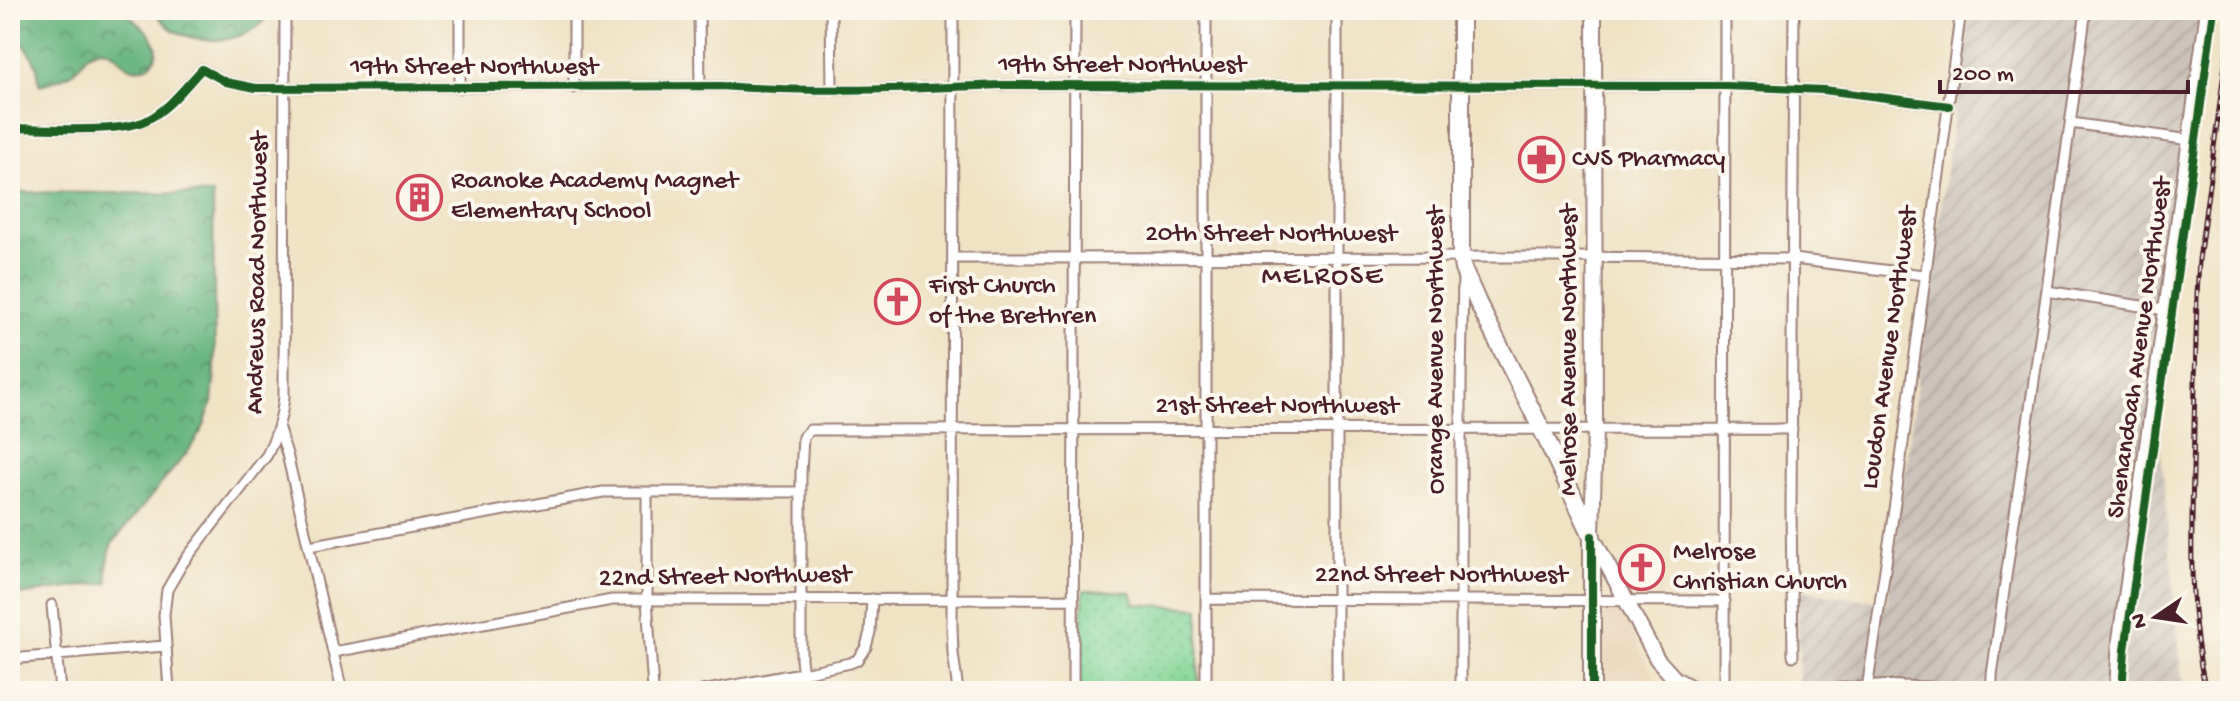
<svg xmlns="http://www.w3.org/2000/svg" width="2240" height="701" font-family="'Gochi Hand',sans-serif">
<defs>
<pattern id="industrial-furrows" width="10" height="10" patternUnits="userSpaceOnUse" patternTransform="scale(2)"><rect width="10" height="10" fill="#ccc2b9"/><path d="M-1 1l2-2M0 10L10 0M9 11l2-2" fill="none" stroke="#b1a69f"/></pattern>
<pattern id="forest-crowns" width="20" height="18" patternUnits="userSpaceOnUse" patternTransform="scale(2)"><rect width="20" height="18" fill="#69b67f"/><path d="M2 6a3 3 0 1 1 6 0M12 15a3 3 0 1 1 6 0" fill="none" stroke="#589368"/></pattern>
<pattern id="park-dots" width="8" height="8" patternUnits="userSpaceOnUse" patternTransform="scale(2)"><rect width="8" height="8" fill="#82d596"/><path d="M2 2h.1M6 6h.1" fill="none" stroke="#72b681" stroke-width="1.8" stroke-linecap="round"/></pattern>
</defs>
<rect width="100%" height="100%" fill="#fbf7ec"/>
<filter id="ink" filterUnits="userSpaceOnUse"><feTurbulence type="fractalNoise" baseFrequency=".0125" numOctaves="2"/><feDisplacementMap in="SourceGraphic" scale="16" xChannelSelector="R" yChannelSelector="G"/><feConvolveMatrix kernelMatrix="1 2 1 2 8 2 1 2 1" color-interpolation-filters="sRGB"/></filter>
<filter id="wash" filterUnits="userSpaceOnUse"><feTurbulence type="fractalNoise" baseFrequency=".006" numOctaves="4" result="noise"/><feDisplacementMap in="SourceGraphic" scale="32" xChannelSelector="R" yChannelSelector="G"/><feGaussianBlur stdDeviation="1.8" result="paint"/><feColorMatrix in="noise" values="0 0 0 0 0 0 0 0 0 0 0 0 0 0 0 0 0 1.4 0 .05"/><feComposite in="paint" operator="in"/></filter>
<g filter="url(#wash)">
<rect width="100%" height="100%" fill="#f0e2c4"/>
<path fill="#ead3b8" d="M 1604,610 L 1621,610 L 1661,691 L 1604,691 Z"/>
<path fill="url(#industrial-furrows)" d="M 1968,10 L 2200,10 L 2152,358 L 2183,691 L 1799,691 L 1798,590 L 1887,603 Z"/>
<path fill="url(#forest-crowns)" stroke="#5a6a55" stroke-width="2" d="M 10,10 L 122,10 C 134,21 164,38 155,58 C 151,68 137,71 128,66 C 117,60 112,46 97,50 C 87,52 85,59 79,66 C 69,77 54,81 40,85 L 37,67 L 29,51 L 10,28 Z
M 152,10 L 269,10 C 267,21 259,27 249,32 C 225,43 200,43 175,31 C 167,27 159,17 152,10 Z
M 10,192 L 213,194 L 215,370 L 212,402 L 203,428 L 189,450 L 111,545 L 107,568 L 108,583 L 10,596 Z"/>
<path fill="url(#park-dots)" stroke="#667a60" stroke-width="2" d="M 1084,590 L 1131,592 L 1135,604 L 1199,608 L 1198,691 L 1080,691 L 1080,637 Z"/>
</g>
<g filter="url(#ink)">
<g fill="none" stroke-linecap="round" stroke-linejoin="round">
<defs>
<path id="street" d="M 460,10 L 460,88
M 574,10 L 574,88
M 699,10 L 700,86
M 831,10 L 832,89
M 953,10 L 952,626 L 953,653 L 958,691
M 1337,10 L 1337,691
M 2071,123 L 2190,140
M 10,128 C 42,128 121,134 147,120 C 169,109 185,87 202,69 L 226,82 L 256,88 L 721,86 C 814,93 908,89 1001,85 L 1726,86 L 1824,90 L 1949,106
M 953,258 L 1567,257 L 1793,259 L 1924,275
M 2047,291 L 2166,310
M 279,429 L 287,454 L 342,691
M 647,492 L 647,599 L 653,691
M 309,546 L 603,492 L 801,492
M 1206,599 L 1725,601
M 52,605 L 60,691
M 334,652 L 612,600 L 1073,599
M 1793,656 L 1791,510 L 1794,10
M 10,659 L 165,646
M 1867,689 L 1895,503 L 1961,10
M 169,691 L 164,615 L 167,590 L 182,564 L 267,455 C 277,436 282,418 284,397 L 285,10
M 702,691 L 812,671 L 850,663 L 857,660 L 866,647 L 870,632 L 872,599
M 805,691 L 801,659 L 801,474 L 803,437 L 810,430 L 1792,429
M 1073,691 L 1075,10
M 1206,691 L 1206,10
M 1461,691 L 1461,383 L 1463,274
M 1724,691 L 1725,10
M 1992,691 L 1992,675 C 2023,453 2056,232 2086,10"/>
<path id="secondary" d="M 1594,10 L 1595,429 L 1592,536 L 1657,659 L 1675,679 L 1697,691
M 1835,691 L 1887,688 L 1969,691
M 2117,691 L 2120,640 L 2208,10"/>
<path id="primary" d="M 1461,10 L 1461,257 L 1463,269 L 1478,303 L 1542,430 L 1592,536 L 1592,691"/>
</defs>
<use href="#street" stroke="#9d8078" stroke-width="13"/>
<use href="#secondary" stroke="#9d8078" stroke-width="18"/>
<use href="#primary" stroke="#9d8078" stroke-width="20"/>
<use href="#street" stroke="#fff" stroke-width="9"/>
<use href="#secondary" stroke="#fff" stroke-width="14"/>
<use href="#primary" stroke="#fff" stroke-width="16"/>
<defs>
<path id="rail" d="M 2206,691 C 2189,617 2191,548 2193,472 C 2194,413 2196,354 2197,295 L 2199,260 L 2230,27"/>
</defs>
<use href="#rail" stroke="#4a1f2b" stroke-width="5"/>
<use href="#rail" stroke="#fbf7ec" stroke-width="2" stroke-dasharray="6" stroke-linecap="butt"/>
<defs>
<path id="cycleway" d="M 10,128 C 42,128 121,134 147,120 C 169,109 185,87 202,69 L 226,82 L 256,88 L 721,86 C 814,93 908,89 1001,85 L 1726,86 L 1824,90 L 1949,106
M 1592,536 L 1592,691
M 2122,691 L 2125,650 L 2214,10"/>
</defs>
<use href="#cycleway" stroke="#fbf7ec" stroke-width="13"/>
<use href="#cycleway" stroke="#1b5e20" stroke-width="8"/>
</g>
</g>
<defs>
<symbol id="pharmacy-ring" viewBox="-11 -11 22 22"><circle r="9.5" fill="#fbf7ec" stroke="#d1495b" stroke-width="1.5"/><path d="M-2-6h4v4h4v4h-4v4h-4v-4h-4v-4h4Z" fill="#d1495b"/></symbol>
<symbol id="building-ring" viewBox="-11 -11 22 22"><circle r="9.5" fill="#fbf7ec" stroke="#d1495b" stroke-width="1.5"/><path d="M-4-6H4V6H1V3H-1V6H-4ZM-2.5-4.3h1.7v1.8h-1.7ZM.8-4.3h1.7v1.8H.8ZM-2.5-1h1.7V.8h-1.7ZM.8-1h1.7V.8H.8Z" fill="#d1495b"/></symbol>
<symbol id="church-ring" viewBox="-11 -11 22 22"><circle r="9.5" fill="#fbf7ec" stroke="#d1495b" stroke-width="1.5"/><path d="M-1.2-6h2.4v3.5h3.3v2.4h-3.3V6h-2.4V-.1h-3.3v-2.4h3.3Z" fill="#d1495b"/></symbol>
</defs>
<g fill-rule="evenodd">
<use href="#pharmacy-ring" x="1516" y="134" width="51" height="51"/>
<use href="#building-ring" x="394" y="172" width="51" height="51"/>
<use href="#church-ring" x="872" y="276" width="51" height="51"/>
<use href="#church-ring" x="1616" y="542" width="51" height="51"/>
</g>
<g text-anchor="middle" dominant-baseline="central" stroke-width="8" stroke-linejoin="round" paint-order="stroke">
<g font-size="26" fill="#4a1f2b" stroke="#fbf7ec">
<text x="1122" y="66">19th Street Northwest</text>
<text x="474" y="68">19th Street Northwest</text>
<text x="1271" y="235">20th Street Northwest</text>
<text transform="translate(259 273) rotate(-89)">Andrews Road Northwest</text>
<text transform="translate(1891 348) rotate(-82)">Loudon Avenue Northwest</text>
<text transform="translate(2141 348) rotate(-82)">Shenandoah Avenue Northwest</text>
<text transform="translate(1437 350) rotate(-90)">Orange Avenue Northwest</text>
<text transform="translate(1570 350) rotate(-90)">Melrose Avenue Northwest</text>
<text x="1277" y="407">21st Street Northwest</text>
<text x="1441" y="576">22nd Street Northwest</text>
<text transform="translate(725 578) rotate(-1)">22nd Street Northwest</text>
</g>
<g font-size="26" fill="#4a1f2b" stroke="#fbf7ec" text-anchor="start">
<text x="1572" y="160">CVS Pharmacy</text>
<text x="451" y="182">Roanoke Academy Magnet<tspan x="451" dy="30">Elementary School</tspan></text>
<text x="929" y="287">First Church<tspan x="929" dy="30">of the Brethren</tspan></text>
<text x="1673" y="553">Melrose<tspan x="1673" dy="30">Christian Church</tspan></text>
</g>
<g font-size="28" letter-spacing="2" fill="#4a1f2b" stroke="#fbf7ec">
<text x="1323" y="277">MELROSE</text>
</g>
</g>
<rect width="2240" height="701" fill="none" stroke="#fbf7ec" stroke-width="40"/>
<g transform="translate(2156 617) rotate(257)" stroke="#fbf7ec" stroke-width="6" paint-order="stroke">
<path d="M0-6L14 30L0 20L-14 30Z" fill="#4a1f2b"/>
<text y="-12" font-size="22" font-weight="bold" text-anchor="middle" fill="#4a1f2b">N</text>
</g>
<path d="M1940 80v12h248v-12" fill="none" stroke="#4a1f2b" stroke-width="4"/>
<text x="1952" y="80" font-size="24" fill="#4a1f2b" stroke="#fbf7ec" stroke-width="6" paint-order="stroke">200 m</text>
</svg>
